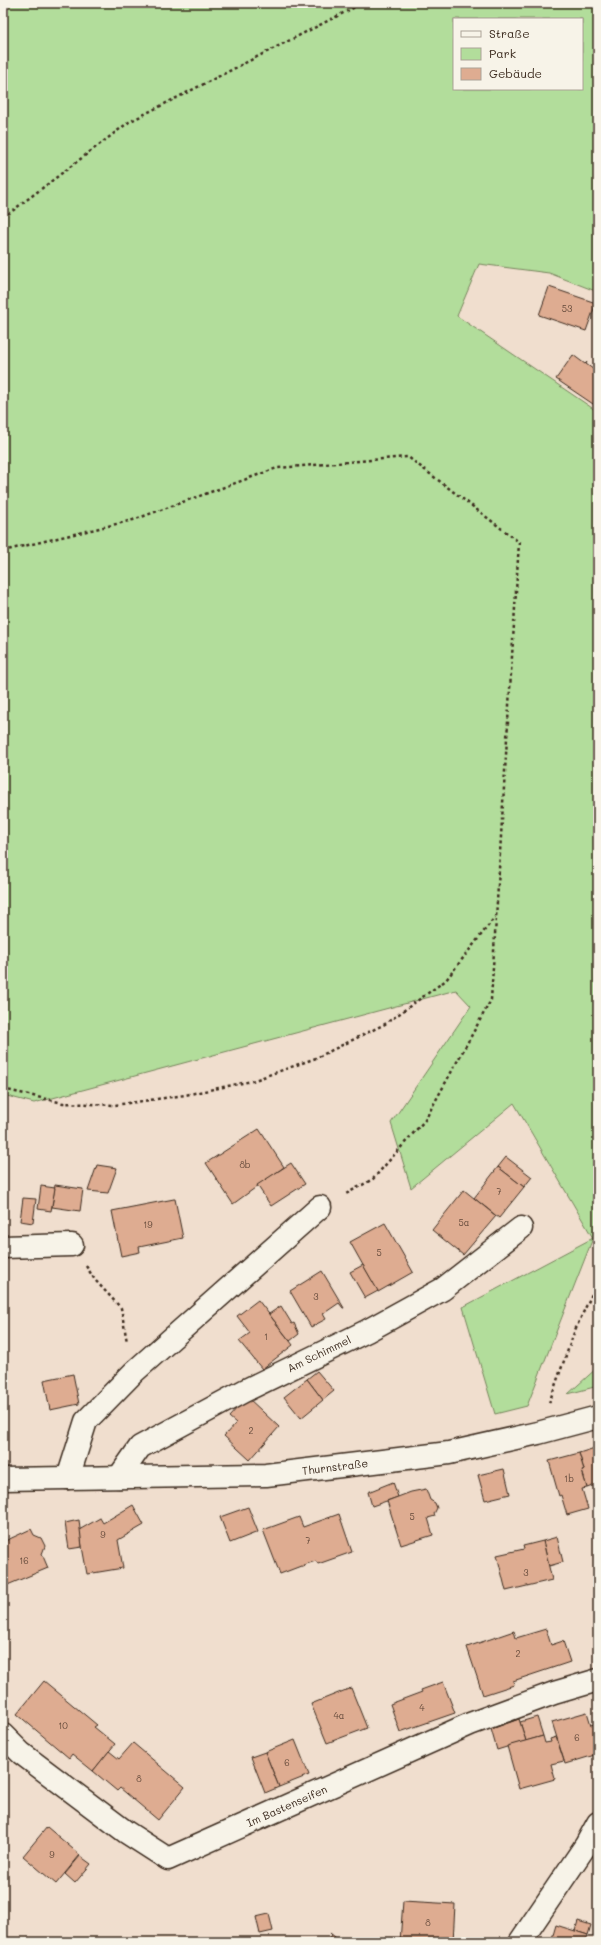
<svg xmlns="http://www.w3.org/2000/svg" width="601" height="1945" font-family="Mali,sans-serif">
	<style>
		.green { fill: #b2dd9b; stroke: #76845c; fill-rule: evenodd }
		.building { fill: #deac91; stroke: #3b2a1e }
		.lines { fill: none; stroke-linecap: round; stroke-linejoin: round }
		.minor-casing { stroke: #3b2a1e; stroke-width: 25 }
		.path { stroke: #3b2a1e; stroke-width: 2.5; stroke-dasharray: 3 3; stroke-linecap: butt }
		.minor { stroke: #f7f3e8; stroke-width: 22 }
		.labels { text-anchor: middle; stroke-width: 3.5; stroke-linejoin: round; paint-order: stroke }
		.number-label { font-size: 9px; fill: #644a3b }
		.street-label { font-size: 11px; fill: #3b2a1e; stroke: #f7f3e8 }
	</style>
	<rect width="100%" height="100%" fill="#f0dece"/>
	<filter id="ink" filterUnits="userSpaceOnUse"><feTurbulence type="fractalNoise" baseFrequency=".025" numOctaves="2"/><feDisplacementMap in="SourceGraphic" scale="8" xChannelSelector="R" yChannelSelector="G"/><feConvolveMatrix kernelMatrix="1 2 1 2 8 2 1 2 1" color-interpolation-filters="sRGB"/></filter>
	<g filter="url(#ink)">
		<!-- green -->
		<g class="green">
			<path d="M3,3H598V292L549,273L479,264L457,316L598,412V1224L593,1238L527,1406L495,1414L463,1307L593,1238L514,1103L411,1188L391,1123L471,1006L456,990L34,1103L3,1095ZM454,19H582V89H454Z"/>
			<polygon points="598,1367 598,1386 568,1394"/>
		</g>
		<!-- building -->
		<g class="building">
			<polygon points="549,287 596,303 586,331 539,315"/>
			<polygon points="573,355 585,364 587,362 586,364 597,372 598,370 598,403 596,406 556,379"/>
			<polygon points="259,1129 284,1167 233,1204 206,1163"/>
			<polygon points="506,1157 532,1177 524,1187 498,1167"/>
			<polygon points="291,1163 305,1184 271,1206 257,1185"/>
			<polygon points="97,1165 117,1168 108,1193 88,1191"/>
			<polygon points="498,1167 524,1187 499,1218 474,1198"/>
			<polygon points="55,1185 83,1189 80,1211 52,1207"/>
			<polygon points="41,1186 55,1188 51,1211 38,1209"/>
			<polygon points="464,1190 496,1216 463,1255 432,1230"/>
			<polygon points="23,1198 36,1199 33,1223 20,1221"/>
			<polygon points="174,1199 175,1199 183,1238 139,1247 140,1252 121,1256 112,1211"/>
			<polygon points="385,1223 413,1272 378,1292 350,1242"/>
			<polygon points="363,1265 378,1291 365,1298 350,1272"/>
			<polygon points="322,1271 344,1308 343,1308 339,1303 323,1314 326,1319 311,1327 290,1291"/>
			<polygon points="258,1300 293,1345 262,1369 239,1341 250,1333 237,1316"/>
			<polygon points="281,1306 292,1324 294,1323 299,1334 290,1341 269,1314"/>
			<polygon points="317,1371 334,1391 323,1400 307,1379"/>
			<polygon points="73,1374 79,1404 50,1410 44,1380"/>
			<polygon points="307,1379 323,1400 301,1418 284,1397"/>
			<polygon points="247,1397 279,1427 250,1460 224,1436 236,1423 229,1417"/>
			<polygon points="598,1447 598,1484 587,1488 582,1471 584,1470 579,1453"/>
			<polygon points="579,1453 584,1470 582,1471 587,1488 582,1489 588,1509 567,1515 561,1495 559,1496 549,1461"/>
			<polygon points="504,1469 510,1494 485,1500 478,1475"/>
			<polygon points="393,1482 398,1497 372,1506 368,1492"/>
			<polygon points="426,1489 430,1500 435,1503 437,1508 434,1514 435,1516 428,1518 433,1535 401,1545 387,1501 411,1492"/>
			<polygon points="133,1505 144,1525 118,1540 123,1568 87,1574 79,1530 100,1518 103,1523"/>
			<polygon points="248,1507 258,1532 230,1543 220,1517"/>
			<polygon points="339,1514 352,1552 318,1564 316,1561 303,1565 304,1567 301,1566 280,1574 263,1530 299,1517 303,1527"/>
			<polygon points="79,1520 82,1547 69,1549 65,1523"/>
			<polygon points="31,1529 34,1535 41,1538 45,1546 42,1554 48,1568 5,1586 3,1583 3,1542"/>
			<polygon points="557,1537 563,1562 549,1566 543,1541"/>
			<polygon points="543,1541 552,1580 506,1591 497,1555 524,1549 523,1546"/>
			<polygon points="546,1629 551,1645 563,1641 570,1662 513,1681 514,1685 483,1695 467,1647 514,1631 516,1638"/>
			<polygon points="44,1681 97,1725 94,1727 115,1744 93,1771 72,1754 69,1758 17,1714"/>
			<polygon points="443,1682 455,1713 400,1732 390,1704 422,1692 421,1690"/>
			<polygon points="351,1688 367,1728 327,1743 311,1704"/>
			<polygon points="587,1712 591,1725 598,1723 598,1740 596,1740 598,1754 565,1764 552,1722"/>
			<polygon points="537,1717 543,1736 526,1741 520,1722"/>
			<polygon points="519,1719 526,1741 497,1750 491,1729"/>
			<polygon points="543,1736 545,1743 551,1742 550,1739 556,1737 564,1761 551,1764 555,1779 519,1789 507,1746"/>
			<polygon points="295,1740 309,1775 279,1787 265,1752"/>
			<polygon points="133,1743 185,1787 158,1820 120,1788 117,1791 93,1771 109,1751 119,1759"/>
			<polygon points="265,1752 279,1787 265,1793 251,1757"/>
			<polygon points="47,1827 80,1855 56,1884 23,1856"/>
			<polygon points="80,1856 91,1864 75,1883 65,1874"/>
			<polygon points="403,1901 455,1904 453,1942 400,1942"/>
			<polygon points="269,1914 273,1931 260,1934 256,1917"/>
			<polygon points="578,1921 591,1925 588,1935 575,1931"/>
			<polygon points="556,1925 588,1935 586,1942 551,1942"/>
			<polygon points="330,1933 341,1942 326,1942 332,1935"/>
		</g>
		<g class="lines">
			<defs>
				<g id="minor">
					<polyline points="3,1247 72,1245"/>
					<polyline points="119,1477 140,1447 244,1391 367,1331 443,1289 521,1228"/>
					<polyline points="68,1478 86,1421 134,1372 320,1207"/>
					<polyline points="3,1479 266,1475 449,1453 538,1433 598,1417"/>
					<polyline points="3,1735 21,1753 126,1832 168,1859 470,1724 554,1693 598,1680"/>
					<polyline points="520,1942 586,1845 598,1823"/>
				</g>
			</defs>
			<!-- minor casing -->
			<use href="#minor" class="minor-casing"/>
			<!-- path -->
			<g class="path">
				<polyline points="3,218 129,122 363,3"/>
				<polyline points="3,551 133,520 277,468 408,457 519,542 491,1000 425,1120 373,1179 344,1195"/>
				<polyline points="3,1089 63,1103 115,1105 185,1095 252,1081 316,1058 385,1024 446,980 495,917"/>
				<polyline points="86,1266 95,1280 121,1308 127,1342"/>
				<polyline points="549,1403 575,1330 598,1281"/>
			</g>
			<!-- minor -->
			<use href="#minor" class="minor"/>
		</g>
	</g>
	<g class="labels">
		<!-- number labels -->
		<g class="number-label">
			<text x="567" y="312">53</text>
			<text x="245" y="1168">8b</text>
			<text x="499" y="1195">7</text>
			<text x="464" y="1226">5a</text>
			<text x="148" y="1228">19</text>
			<text x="379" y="1256">5</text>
			<text x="316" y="1300">3</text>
			<text x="266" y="1340">1</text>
			<text x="251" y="1434">2</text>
			<text x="569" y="1482">1b</text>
			<text x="412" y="1520">5</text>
			<text x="103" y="1538">9</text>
			<text x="308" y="1544">7</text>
			<text x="24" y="1564">16</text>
			<text x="526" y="1576">3</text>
			<text x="518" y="1657">2</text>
			<text x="422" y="1711">4</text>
			<text x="339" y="1719">4a</text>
			<text x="63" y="1729">10</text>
			<text x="577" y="1741">6</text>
			<text x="287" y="1766">6</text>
			<text x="139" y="1782">8</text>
			<text x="52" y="1858">9</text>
			<text x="428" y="1926">8</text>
		</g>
		<!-- street labels -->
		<g class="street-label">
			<text transform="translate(319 1354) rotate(-26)" y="4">Am Schimmel</text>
			<text transform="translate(335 1467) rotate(-7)" y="4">Thurnstraße</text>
			<text transform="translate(287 1806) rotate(-24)" y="4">Im Bastenseifen</text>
		</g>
	</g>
	<!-- margin -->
	<rect width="601" height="1945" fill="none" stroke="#f7f3e8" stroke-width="16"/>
	<rect x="8" y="8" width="585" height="1929" fill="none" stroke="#3b2a1e" stroke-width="1.5" filter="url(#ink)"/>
	<!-- legend -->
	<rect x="453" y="18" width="130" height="72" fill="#f7f3e8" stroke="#aca397"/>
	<rect x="461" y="31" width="20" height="6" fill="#f7f3e8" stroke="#aca397"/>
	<text x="489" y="38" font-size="12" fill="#3b2a1e">Straße</text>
	<rect x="461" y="48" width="20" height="12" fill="#b2dd9b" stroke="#aca397"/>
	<text x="489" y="58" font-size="12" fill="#3b2a1e">Park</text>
	<rect x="461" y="68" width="20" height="12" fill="#deac91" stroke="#aca397"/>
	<text x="489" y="78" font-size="12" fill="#3b2a1e">Gebäude</text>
</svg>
